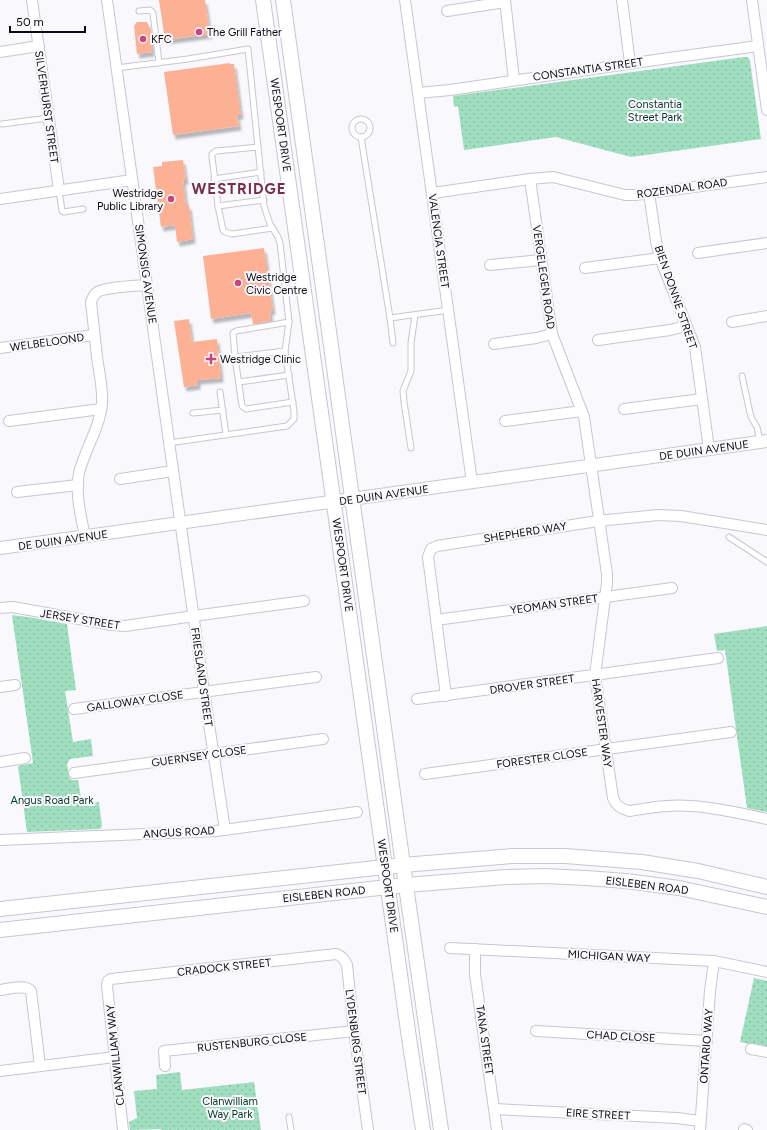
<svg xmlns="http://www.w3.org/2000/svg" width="767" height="1130" font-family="Figtree,sans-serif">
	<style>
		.green { fill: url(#green-dots) }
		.building { fill: #fcb194; filter: url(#shadow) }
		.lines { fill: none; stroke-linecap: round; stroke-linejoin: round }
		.service-casing { stroke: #c7c6d2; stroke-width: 7 }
		.minor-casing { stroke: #c7c6d2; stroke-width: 12 }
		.tertiary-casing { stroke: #c7c6d2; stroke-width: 14 }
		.secondary-casing { stroke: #c7c6d2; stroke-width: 16 }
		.service { stroke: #fff; stroke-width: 5 }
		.minor { stroke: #fff; stroke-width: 10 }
		.tertiary { stroke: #fff; stroke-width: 12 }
		.secondary { stroke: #fff; stroke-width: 14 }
		.poi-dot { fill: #cd437c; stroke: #f9f8fd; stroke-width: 1.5 }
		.labels { text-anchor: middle; stroke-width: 4; stroke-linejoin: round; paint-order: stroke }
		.poi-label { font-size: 11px; fill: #0b0b0f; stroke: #f9f8fd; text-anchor: start }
		.street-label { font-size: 11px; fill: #0b0b0f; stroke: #f9f8fd }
		.park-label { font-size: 11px; fill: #063724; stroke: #f9f8fd }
		.district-label { font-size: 15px; font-weight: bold; letter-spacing: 1px; fill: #74304a; stroke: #f9f8fd }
	</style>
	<defs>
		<pattern id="green-dots" width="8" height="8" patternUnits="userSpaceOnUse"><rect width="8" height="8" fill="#9fdfbf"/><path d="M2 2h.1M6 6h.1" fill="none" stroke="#88bea3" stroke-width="1.8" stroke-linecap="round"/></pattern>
		<filter id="shadow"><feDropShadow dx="2.5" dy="4.5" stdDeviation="1" flood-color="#0004"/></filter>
	</defs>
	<rect width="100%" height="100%" fill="#f9f8fd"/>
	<!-- green -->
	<g class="green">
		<polygon points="744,57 748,57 750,61 761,139 631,157 556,137 464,150 458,106 454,107 453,96"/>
		<polygon points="12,615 28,617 67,624 76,690 65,691 73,742 91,739 93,756 70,759 67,764 69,777 72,780 78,780 82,804 99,802 102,826 100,829 27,832 18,766 33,763"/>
		<polygon points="767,626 767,812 747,808 725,650 717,651 714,634"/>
		<polygon points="754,978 767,981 767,1048 740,1042"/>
		<polygon points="180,1072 182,1090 254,1082 261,1130 162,1130 161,1129 130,1130 129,1122 137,1118 134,1091 157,1089 156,1075"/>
	</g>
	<!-- building -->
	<g class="building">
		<polygon points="159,0 205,0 210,34 165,40"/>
		<polygon points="137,22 147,22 151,30 152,41 151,41 152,52 137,54 134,26"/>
		<polygon points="230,63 230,64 234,64 241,115 237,115 239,126 173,135 164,72"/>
		<polygon points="183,160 186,180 183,180 186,205 189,205 193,239 177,242 175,225 161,227 153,167 162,166 162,162"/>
		<polygon points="264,248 273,310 270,311 271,321 253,324 251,313 211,319 203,256"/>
		<polygon points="189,319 192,342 217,339 221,378 198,380 198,385 184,387 174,321"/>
	</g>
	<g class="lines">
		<defs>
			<g id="service">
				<polyline points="139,11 150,10 153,13 159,63"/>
				<polyline points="116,68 188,59 248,49 264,206 270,224 278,237 280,243 289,322 285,351 294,411 294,419 287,426 169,443"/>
				<circle cx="361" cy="128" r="9"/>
				<polyline points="2,124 49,118"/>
				<polyline points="361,137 390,318 449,310"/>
				<polyline points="258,147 216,151 212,154 212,157 218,206 223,230 225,232 232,234 273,228"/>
				<polyline points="214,179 261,172"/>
				<polyline points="59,190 62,211 64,212 83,209"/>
				<polyline points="218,206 264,200"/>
				<polyline points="390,318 393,343"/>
				<polyline points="289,322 236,331 233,333 235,357 242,406 246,409 293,402"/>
				<polyline points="235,357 285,351"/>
				<polyline points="742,376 750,413 752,419 757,427 760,442"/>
				<polyline points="239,382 289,375"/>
				<polyline points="220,392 226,435"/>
				<polyline points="193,413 223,410"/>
				<polyline points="411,448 404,402 403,391 411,371 411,343 415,315"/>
				<polyline points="729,537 767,562"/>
				<polyline points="289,1117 291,1130"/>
			</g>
			<g id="minor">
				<polyline points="32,0 59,190"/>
				<polyline points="107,0 204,691 225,830"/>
				<polyline points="405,0 472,482"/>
				<polyline points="505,0 514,80"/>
				<polyline points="622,0 630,63"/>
				<polyline points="752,0 767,110"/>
				<polyline points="447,11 505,2"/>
				<polyline points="0,52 39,46"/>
				<polyline points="418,93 450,90 669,58 758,46"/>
				<path d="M530,179L552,334L584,417L607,574V583L595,675L613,798C616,806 621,809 629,811C649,808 670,804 691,806C716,807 742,814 767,819"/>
				<polyline points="433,193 530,179 553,177 625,195 635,195 767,177"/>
				<polyline points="649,193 656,241 660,258 695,347 709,449"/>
				<polyline points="0,199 132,180"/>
				<polyline points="698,253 767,243"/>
				<polyline points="490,265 541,260"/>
				<polyline points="585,268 660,258"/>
				<polyline points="732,322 767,316"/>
				<polyline points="598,340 670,330 686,326"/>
				<polyline points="494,344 536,338 552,334"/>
				<polyline points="0,348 94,335"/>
				<polyline points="624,409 702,399"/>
				<polyline points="9,421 101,409"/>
				<polyline points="505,421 582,411"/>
				<polyline points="120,479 173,471"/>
				<polyline points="17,492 78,485"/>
				<path d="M85,537C81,516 75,494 79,473C85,449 100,428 102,403C103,388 99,372 97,357C95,339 93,321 91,302C92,299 93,296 96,293C103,287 136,286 147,285"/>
				<polyline points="0,608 13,607 112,625 125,626 194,616 304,601"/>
				<polyline points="436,620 672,588"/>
				<polyline points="0,687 15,685"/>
				<polyline points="446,696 428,557 431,549 437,546 598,521 658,515 681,516 767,530"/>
				<polyline points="417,699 718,658"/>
				<polyline points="74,709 316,677"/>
				<polyline points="0,762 25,758"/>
				<polyline points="74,773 323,739"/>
				<polyline points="425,774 731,732"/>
				<polyline points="0,840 216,831 357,812"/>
				<polyline points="450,948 714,961 767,972"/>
				<polyline points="475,949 475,974 497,1130"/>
				<path d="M0,990C9,989 25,984 31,991L40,1066"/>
				<polyline points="536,1031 707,1041"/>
				<polyline points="751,1049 767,1052"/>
				<polyline points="165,1066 164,1051 354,1031"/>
				<polyline points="0,1071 115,1057"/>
				<polyline points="495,1109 677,1118 700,1121"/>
				<polyline points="744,1129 747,1130"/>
				<path d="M123,1130L107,986L108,981L111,979L336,954C342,956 344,959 347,965L354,1031L368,1130"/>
				<polyline points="700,1130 710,991 714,961"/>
			</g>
			<polyline id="tertiary" points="0,548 767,441"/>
			<g id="secondary">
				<polyline points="263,0 408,1031 423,1130"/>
				<polyline points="283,0 403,865 441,1130"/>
				<polyline points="0,909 403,865 512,856 565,856 642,862 698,871 767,887"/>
				<polyline points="0,930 406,885 506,877 545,876 586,878 626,881 679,888 767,907"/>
			</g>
		</defs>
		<!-- service casing -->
		<use href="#service" class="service-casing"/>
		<!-- minor casing -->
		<use href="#minor" class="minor-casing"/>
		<!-- tertiary casing -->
		<use href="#tertiary" class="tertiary-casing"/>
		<!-- secondary casing -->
		<use href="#secondary" class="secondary-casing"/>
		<!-- service -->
		<use href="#service" class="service"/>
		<!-- minor -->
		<use href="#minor" class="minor"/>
		<!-- tertiary -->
		<use href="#tertiary" class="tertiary"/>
		<!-- secondary -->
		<use href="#secondary" class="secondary"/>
	</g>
	<!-- markers -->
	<g class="poi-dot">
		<circle cx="199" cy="32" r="4"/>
		<circle cx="143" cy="39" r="4"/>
		<circle cx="171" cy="199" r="4"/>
		<circle cx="238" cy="283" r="4"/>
		<path d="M209 353h4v4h4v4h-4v4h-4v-4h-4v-4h4z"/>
	</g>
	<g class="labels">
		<!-- poi labels -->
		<g class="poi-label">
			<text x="207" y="36">The Grill Father</text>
			<text x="151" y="43">KFC</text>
			<text x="163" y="197" text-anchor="end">Westridge<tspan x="163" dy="13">Public Library</tspan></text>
			<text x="246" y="281">Westridge<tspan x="246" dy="13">Civic Centre</tspan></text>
			<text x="220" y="363">Westridge Clinic</text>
		</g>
		<!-- street labels -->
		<g class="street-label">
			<text transform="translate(588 69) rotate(-8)" y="4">CONSTANTIA STREET</text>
			<text transform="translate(47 107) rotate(82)" y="4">SILVERHURST STREET</text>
			<text transform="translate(281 125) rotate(82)" y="4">WESPOORT DRIVE</text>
			<text transform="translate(682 188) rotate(-8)" y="4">ROZENDAL ROAD</text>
			<text transform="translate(439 241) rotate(82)" y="4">VALENCIA STREET</text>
			<text transform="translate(146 274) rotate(82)" y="4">SIMONSIG AVENUE</text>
			<text transform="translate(544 277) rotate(82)" y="4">VERGELEGEN ROAD</text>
			<text transform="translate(676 297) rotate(71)" y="4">BIEN DONNE STREET</text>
			<text transform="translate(47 342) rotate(-8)" y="4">WELBELOOND</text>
			<text transform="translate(704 450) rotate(-8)" y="4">DE DUIN AVENUE</text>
			<text transform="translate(384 495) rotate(-8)" y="4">DE DUIN AVENUE</text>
			<text transform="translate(525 532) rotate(-9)" y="4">SHEPHERD WAY</text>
			<text transform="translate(63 540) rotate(-8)" y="4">DE DUIN AVENUE</text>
			<text transform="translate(343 565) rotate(82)" y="4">WESPOORT DRIVE</text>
			<text transform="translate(554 604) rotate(-8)" y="4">YEOMAN STREET</text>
			<text transform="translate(80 619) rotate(9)" y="4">JERSEY STREET</text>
			<text transform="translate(202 677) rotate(82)" y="4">FRIESLAND STREET</text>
			<text transform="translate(532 684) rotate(-8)" y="4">DROVER STREET</text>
			<text transform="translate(135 701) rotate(-8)" y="4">GALLOWAY CLOSE</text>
			<text transform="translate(602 723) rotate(82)" y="4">HARVESTER WAY</text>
			<text transform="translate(199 756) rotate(-8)" y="4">GUERNSEY CLOSE</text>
			<text transform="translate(542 758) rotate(-8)" y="4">FORESTER CLOSE</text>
			<text transform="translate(179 832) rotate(-3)" y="4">ANGUS ROAD</text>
			<text transform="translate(647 885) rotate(7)" y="4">EISLEBEN ROAD</text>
			<text transform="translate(388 886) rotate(82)" y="4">WESPOORT DRIVE</text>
			<text transform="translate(324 894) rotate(-6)" y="4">EISLEBEN ROAD</text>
			<text transform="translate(609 956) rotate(3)" y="4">MICHIGAN WAY</text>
			<text transform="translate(224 967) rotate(-6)" y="4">CRADOCK STREET</text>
			<text transform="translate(621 1036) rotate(3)" y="4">CHAD CLOSE</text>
			<text transform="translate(485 1040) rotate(82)" y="4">TANA STREET</text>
			<text transform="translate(252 1042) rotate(-6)" y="4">RUSTENBURG CLOSE</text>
			<text transform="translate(356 1042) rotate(83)" y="4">LYDENBURG STREET</text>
			<text transform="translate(706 1046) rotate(-86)" y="4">ONTARIO WAY</text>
			<text transform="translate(115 1055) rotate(-96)" y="4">CLANWILLIAM WAY</text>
			<text transform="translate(598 1114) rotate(3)" y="4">EIRE STREET</text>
		</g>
		<!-- park labels -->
		<g class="park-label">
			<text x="655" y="108">Constantia<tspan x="655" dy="13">Street Park</tspan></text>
			<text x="52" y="804">Angus Road Park</text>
			<text x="230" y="1105">Clanwilliam<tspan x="230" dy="13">Way Park</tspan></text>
		</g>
		<!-- district labels -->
		<g class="district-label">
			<text x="239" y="194">WESTRIDGE</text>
		</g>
	</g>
	<!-- scale -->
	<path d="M10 26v6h75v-6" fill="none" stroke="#0b0b0f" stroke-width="2"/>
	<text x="16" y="26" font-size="12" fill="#0b0b0f" stroke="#f9f8fd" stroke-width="3" paint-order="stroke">50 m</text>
</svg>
